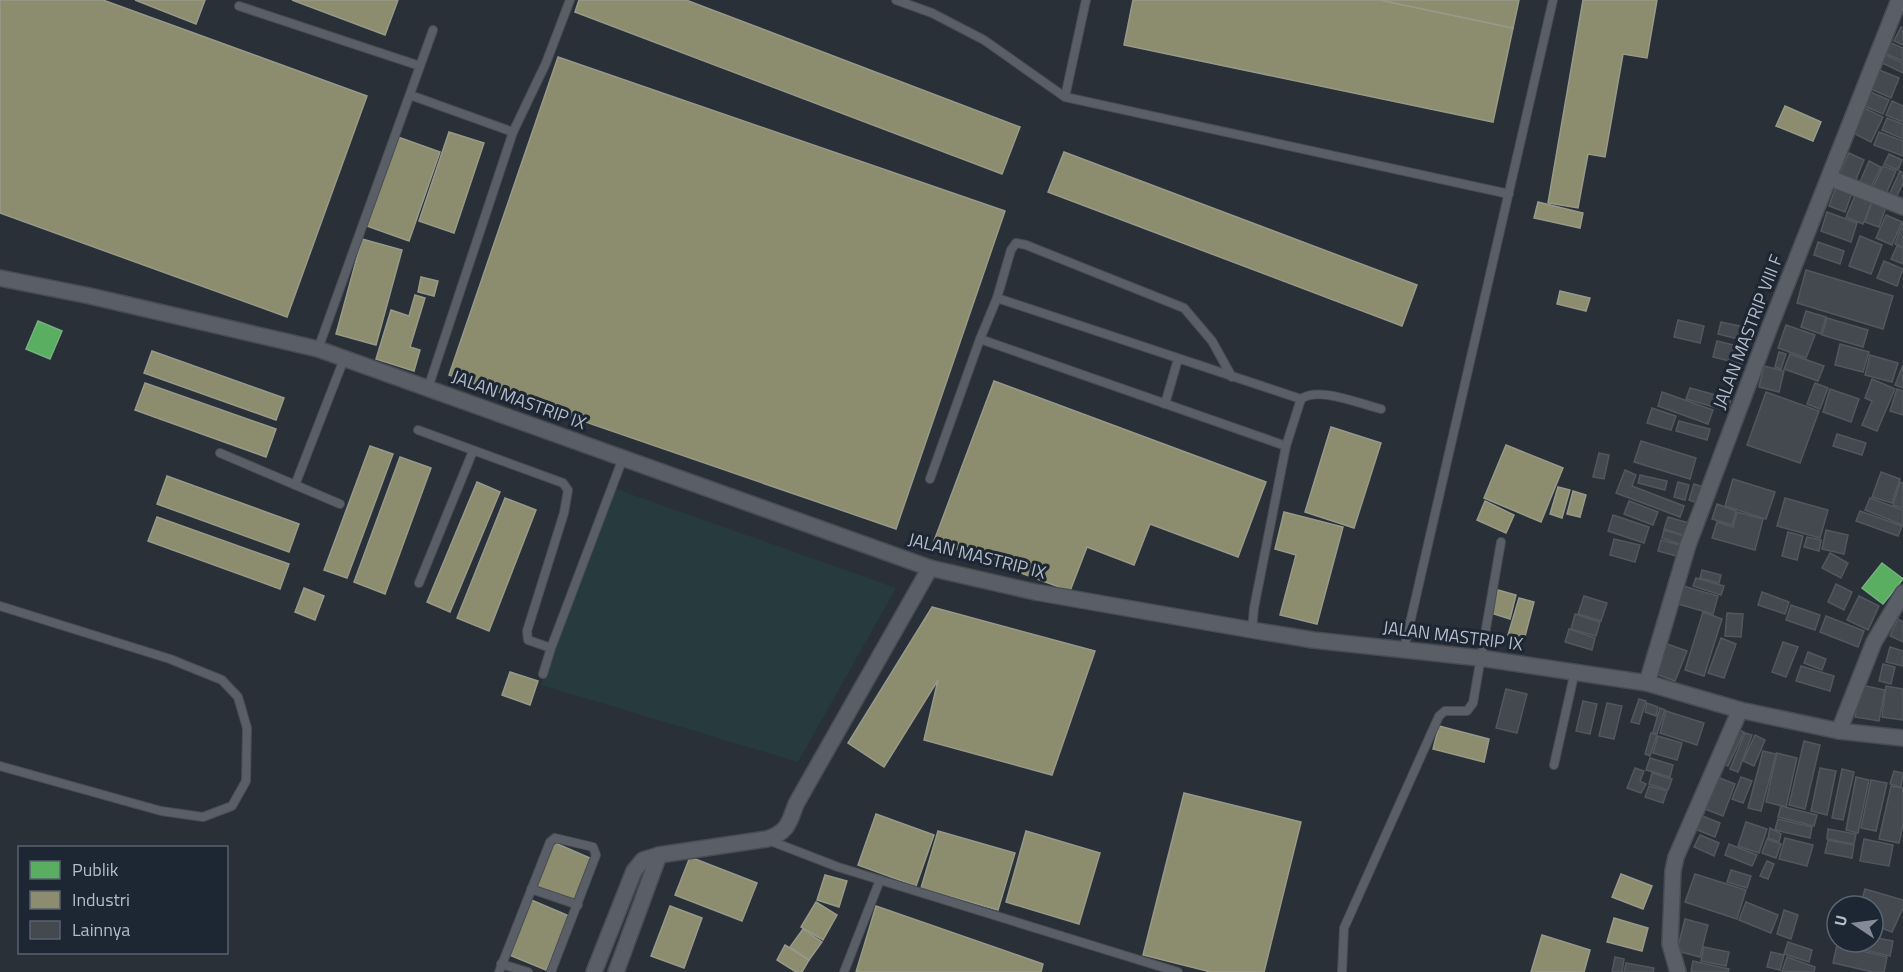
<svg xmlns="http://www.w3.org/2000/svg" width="1903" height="972" font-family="'Titillium Web',sans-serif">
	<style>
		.green { fill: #273a3e }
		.public { fill: #5aae61; stroke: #75b280; stroke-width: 1.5 }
		.industry { fill: #8c8c6e; stroke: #989a89; stroke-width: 1.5 }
		.building { fill: #444950; stroke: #52575f; stroke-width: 1.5 }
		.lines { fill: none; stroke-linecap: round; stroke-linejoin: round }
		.lane-casing { stroke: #484c53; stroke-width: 10 }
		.street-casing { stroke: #484c53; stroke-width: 18 }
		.lane { stroke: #5a5e66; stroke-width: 8 }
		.street { stroke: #5a5e66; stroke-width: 15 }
		.labels { text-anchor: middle; stroke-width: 6; stroke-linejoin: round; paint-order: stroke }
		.street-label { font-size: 18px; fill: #b4bcc9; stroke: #1d2633 }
	</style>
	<rect width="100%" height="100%" fill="#2a3038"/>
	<!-- green -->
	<polygon class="green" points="616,489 896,588 798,762 541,685"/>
	<!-- public -->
	<g class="public">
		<polygon points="38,321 62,331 50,359 26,349"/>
		<polygon points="1882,563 1903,579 1883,604 1862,588"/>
	</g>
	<!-- industry -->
	<g class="industry">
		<polygon points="0,0 103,0 367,96 287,317 0,213"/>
		<polygon points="135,0 205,0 196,24"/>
		<polygon points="292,0 398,0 385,35"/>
		<polygon points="579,0 686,0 1020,127 1002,174 575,12"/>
		<polygon points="1133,0 1380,0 1513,28 1493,122 1124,45"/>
		<polygon points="1380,0 1519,0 1513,28"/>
		<polygon points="1583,0 1657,0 1647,58 1623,54 1605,157 1588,154 1578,208 1548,203"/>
		<polygon points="558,57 1005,211 896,529 449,375"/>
		<polygon points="1785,106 1821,122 1813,141 1776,126"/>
		<polygon points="449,132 484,143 454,233 419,221"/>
		<polygon points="398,137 440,152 409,241 367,226"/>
		<polygon points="1064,152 1417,285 1402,326 1048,192"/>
		<polygon points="1538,202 1583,213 1580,228 1534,218"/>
		<polygon points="362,239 402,250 376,345 336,334"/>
		<polygon points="421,277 438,281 434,296 418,292"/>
		<polygon points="1560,291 1590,298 1586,311 1557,304"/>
		<polygon points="415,295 425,298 410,347 420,350 414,371 376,359 391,310 409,316"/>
		<polygon points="152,351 284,398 276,420 144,373"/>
		<polygon points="994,381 1266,482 1238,557 1150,524 1134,565 1087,547 1070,591 934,541"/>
		<polygon points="145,383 276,429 266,457 135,410"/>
		<polygon points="1331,427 1381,443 1354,528 1305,512"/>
		<polygon points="1506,445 1563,468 1541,522 1484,498"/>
		<polygon points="370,446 393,454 347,578 324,570"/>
		<polygon points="400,457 431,468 385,594 354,582"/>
		<polygon points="167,476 299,524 289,552 157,504"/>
		<polygon points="477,482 500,492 450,612 427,602"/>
		<polygon points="1558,487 1570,490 1562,518 1550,514"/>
		<polygon points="1573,491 1586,495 1580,517 1567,514"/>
		<polygon points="505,498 536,510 489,631 457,618"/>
		<polygon points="1485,501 1514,515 1506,533 1477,520"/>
		<polygon points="1284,512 1343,527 1317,624 1280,615 1296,555 1275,549"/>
		<polygon points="157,517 289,564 280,589 148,541"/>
		<polygon points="304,588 324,596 315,620 295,612"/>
		<polygon points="1498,590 1516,595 1510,619 1491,613"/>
		<polygon points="1519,598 1534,602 1524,640 1508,635"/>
		<polygon points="932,607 1095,651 1052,775 924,740 938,680 884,767 848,743"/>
		<polygon points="510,672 538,681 530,705 502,695"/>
		<polygon points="1439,726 1489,739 1484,762 1433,749"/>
		<polygon points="1184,793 1301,822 1264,972 1211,972 1143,955"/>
		<polygon points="876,814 934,835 916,886 858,865"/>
		<polygon points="938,831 1015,853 998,910 921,888"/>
		<polygon points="1026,831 1100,853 1079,924 1006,902"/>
		<polygon points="553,842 592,859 573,904 534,887"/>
		<polygon points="690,857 757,883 742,921 675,895"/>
		<polygon points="1621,874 1652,886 1643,909 1612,897"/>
		<polygon points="825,875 847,881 839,907 817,900"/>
		<polygon points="529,899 569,916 546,970 507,954"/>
		<polygon points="816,902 837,915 823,940 801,927"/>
		<polygon points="670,906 702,918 684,968 651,956"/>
		<polygon points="876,906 1043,964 1041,972 856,972"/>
		<polygon points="1614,918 1648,928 1642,951 1607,942"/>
		<polygon points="803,929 822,942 809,960 790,947"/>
		<polygon points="1542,935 1590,950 1584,972 1531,972"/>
		<polygon points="785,945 809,960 802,972 796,972 777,960"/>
	</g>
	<!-- building -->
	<g class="building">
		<polygon points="1901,27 1903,28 1903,45 1894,41"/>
		<polygon points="1889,42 1903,48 1903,61 1885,53"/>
		<polygon points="1884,54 1903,63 1903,73 1880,62"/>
		<polygon points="1879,70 1899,78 1891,98 1871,89"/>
		<polygon points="1868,91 1889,100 1883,114 1862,105"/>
		<polygon points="1892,101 1903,106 1903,122 1886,115"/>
		<polygon points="1862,107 1883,117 1871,142 1851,132"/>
		<polygon points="1887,118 1903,124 1903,139 1882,130"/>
		<polygon points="1879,132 1903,141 1903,156 1874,145"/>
		<polygon points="1849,153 1864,160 1854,184 1838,177"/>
		<polygon points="1889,154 1902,160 1898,170 1884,164"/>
		<polygon points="1869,161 1881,167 1870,189 1859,184"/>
		<polygon points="1883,166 1896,171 1885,196 1872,190"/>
		<polygon points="1900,171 1903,173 1903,183 1896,198 1889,195"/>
		<polygon points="1837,184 1853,190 1845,212 1829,206"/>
		<polygon points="1856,193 1873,199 1863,224 1846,217"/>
		<polygon points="1873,199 1887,204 1879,227 1865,222"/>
		<polygon points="1827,212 1857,223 1851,242 1821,231"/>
		<polygon points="1886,215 1902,222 1892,245 1876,238"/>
		<polygon points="1903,223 1903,247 1895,244"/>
		<polygon points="1860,236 1882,245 1871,274 1849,266"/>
		<polygon points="1818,242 1844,251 1840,264 1814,255"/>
		<polygon points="1897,246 1903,248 1903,264 1891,259"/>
		<polygon points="1884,261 1903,269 1897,286 1877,278"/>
		<polygon points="1806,270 1893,296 1883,329 1797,303"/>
		<polygon points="1806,311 1826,317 1821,334 1801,327"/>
		<polygon points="1827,318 1868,330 1863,347 1822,335"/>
		<polygon points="1678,320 1704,326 1700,343 1674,337"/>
		<polygon points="1721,322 1749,328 1746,341 1718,334"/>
		<polygon points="1786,325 1815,335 1806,358 1778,348"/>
		<polygon points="1717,341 1746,348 1742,364 1713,357"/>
		<polygon points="1840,344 1869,352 1863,372 1835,365"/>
		<polygon points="1779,352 1786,354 1781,369 1775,367"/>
		<polygon points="1790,354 1824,366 1818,381 1784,369"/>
		<polygon points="1870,355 1898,363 1892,382 1865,375"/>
		<polygon points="1903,365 1903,388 1895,385"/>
		<polygon points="1764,366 1784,371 1779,392 1759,387"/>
		<polygon points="1872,379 1895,389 1877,431 1862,425 1872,401 1865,398"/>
		<polygon points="1815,383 1828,388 1820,409 1807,404"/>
		<polygon points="1690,388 1731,399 1728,411 1686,399"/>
		<polygon points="1830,389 1859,399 1851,422 1823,412"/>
		<polygon points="1897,389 1903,391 1903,415 1890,411"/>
		<polygon points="1662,392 1713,410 1708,424 1658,406"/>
		<polygon points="1766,392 1819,411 1800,463 1747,445"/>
		<polygon points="1652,408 1676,416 1671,430 1647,423"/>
		<polygon points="1679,421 1710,429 1707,440 1676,431"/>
		<polygon points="1837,434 1866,443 1862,455 1833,446"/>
		<polygon points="1641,441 1696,458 1690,479 1634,462"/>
		<polygon points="1599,453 1609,455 1604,479 1593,477"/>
		<polygon points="1625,470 1636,475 1632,486 1684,506 1680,517 1616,493"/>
		<polygon points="1881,472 1900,479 1892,503 1872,497"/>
		<polygon points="1640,475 1667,481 1665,490 1638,483"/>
		<polygon points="1733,479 1775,492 1766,519 1725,506"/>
		<polygon points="1678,482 1689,485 1685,500 1674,497"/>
		<polygon points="1900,482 1903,483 1903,508 1893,505"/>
		<polygon points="1694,484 1706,488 1700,504 1689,500"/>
		<polygon points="1785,498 1828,510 1820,538 1777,526"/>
		<polygon points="1870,498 1903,510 1903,525 1865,510"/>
		<polygon points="1629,501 1658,512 1653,525 1624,514"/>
		<polygon points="1717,504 1736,511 1732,525 1712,519"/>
		<polygon points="1860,511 1902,526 1898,536 1856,521"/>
		<polygon points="1737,512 1763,519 1755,550 1712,538 1717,522 1733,527"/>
		<polygon points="1613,515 1649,527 1644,543 1608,531"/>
		<polygon points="1668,517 1689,523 1686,536 1664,529"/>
		<polygon points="1664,530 1685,536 1682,545 1662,538"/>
		<polygon points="1826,530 1848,535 1844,554 1822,549"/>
		<polygon points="1788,532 1803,536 1797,560 1782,556"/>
		<polygon points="1807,537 1821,540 1819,551 1804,547"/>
		<polygon points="1614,539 1640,545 1635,562 1610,555"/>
		<polygon points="1661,540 1683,546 1680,557 1658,551"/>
		<polygon points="1830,553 1848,563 1841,578 1822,568"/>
		<polygon points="1702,570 1721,575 1719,583 1700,578"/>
		<polygon points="1696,578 1724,586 1721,595 1693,586"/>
		<polygon points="1836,584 1852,592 1844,610 1828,602"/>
		<polygon points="1683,586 1718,596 1713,614 1678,604"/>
		<polygon points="1762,592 1789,602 1785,614 1758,605"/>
		<polygon points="1584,596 1607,603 1601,621 1578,614"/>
		<polygon points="1859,596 1879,606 1868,630 1847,620"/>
		<polygon points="1791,605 1820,615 1815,630 1786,620"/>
		<polygon points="1703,612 1722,619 1704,676 1685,670"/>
		<polygon points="1727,613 1743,614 1741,637 1725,636"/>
		<polygon points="1575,614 1600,622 1596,636 1571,629"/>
		<polygon points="1826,616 1864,631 1858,647 1820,632"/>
		<polygon points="1898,619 1903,622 1903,642 1890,636"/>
		<polygon points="1569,629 1595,638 1592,650 1565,642"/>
		<polygon points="1721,638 1736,644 1724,678 1708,673"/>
		<polygon points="1783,642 1798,647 1786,677 1772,672"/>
		<polygon points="1667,644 1687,651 1675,681 1656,674"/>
		<polygon points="1890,647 1903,651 1903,666 1886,662"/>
		<polygon points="1808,652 1826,659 1822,670 1804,663"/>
		<polygon points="1883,664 1895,667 1891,684 1879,681"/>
		<polygon points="1801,666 1834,676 1830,691 1796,681"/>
		<polygon points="1861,685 1885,690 1879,721 1855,717"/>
		<polygon points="1886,686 1903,689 1903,720 1882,717"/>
		<polygon points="1506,689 1527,694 1517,733 1496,728"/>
		<polygon points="1639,699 1646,701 1639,724 1631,722"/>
		<polygon points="1583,701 1597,704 1590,734 1576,731"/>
		<polygon points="1607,703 1622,706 1614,739 1599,736"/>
		<polygon points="1647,703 1658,707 1656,716 1645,712"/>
		<polygon points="1660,708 1665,710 1657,734 1653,732"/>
		<polygon points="1666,711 1704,723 1697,745 1660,733"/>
		<polygon points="1735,728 1744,732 1728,766 1719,762"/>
		<polygon points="1651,733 1657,735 1650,756 1645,754"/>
		<polygon points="1745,733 1752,735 1738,772 1730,769"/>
		<polygon points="1755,735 1765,740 1754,766 1743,761"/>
		<polygon points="1658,736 1682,743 1677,760 1653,753"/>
		<polygon points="1804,741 1820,745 1805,809 1789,805"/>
		<polygon points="1763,751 1776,754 1761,811 1748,808"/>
		<polygon points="1777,753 1797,758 1786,807 1766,802"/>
		<polygon points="1650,758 1673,765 1670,777 1646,770"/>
		<polygon points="1635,768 1644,771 1640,781 1646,784 1641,793 1627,788"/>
		<polygon points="1820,768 1836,771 1827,815 1811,811"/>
		<polygon points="1842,769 1854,772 1843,820 1832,818"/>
		<polygon points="1894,771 1903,773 1901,787 1890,784"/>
		<polygon points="1652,773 1672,779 1668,790 1649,784"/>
		<polygon points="1717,777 1735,784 1723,816 1705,809"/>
		<polygon points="1741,777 1752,781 1743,803 1732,799"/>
		<polygon points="1856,777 1869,780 1858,833 1846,830"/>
		<polygon points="1871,780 1887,783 1876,831 1861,828"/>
		<polygon points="1649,786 1667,791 1663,803 1645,797"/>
		<polygon points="1891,786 1903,788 1903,824 1899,843 1879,839"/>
		<polygon points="1781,806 1817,815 1814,826 1778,817"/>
		<polygon points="1700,815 1720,823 1715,837 1695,829"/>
		<polygon points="1778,819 1812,827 1810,838 1775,830"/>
		<polygon points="1746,822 1767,829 1759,853 1738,846"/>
		<polygon points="1770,828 1781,834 1779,842 1768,838"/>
		<polygon points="1828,829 1856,834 1854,844 1827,839"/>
		<polygon points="1700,835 1719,843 1714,856 1694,847"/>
		<polygon points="1785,838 1813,845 1807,866 1779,859"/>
		<polygon points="1767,839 1781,844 1776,858 1762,853"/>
		<polygon points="1864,839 1893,845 1889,866 1860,861"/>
		<polygon points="1828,840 1854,845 1852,858 1825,853"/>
		<polygon points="1729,844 1757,855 1752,866 1725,855"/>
		<polygon points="1767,861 1774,864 1768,879 1760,876"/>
		<polygon points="1731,870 1751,876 1747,888 1727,882"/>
		<polygon points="1695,874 1746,890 1737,919 1685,902"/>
		<polygon points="1865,889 1903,900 1903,908 1892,932 1873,925 1873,906 1860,906"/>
		<polygon points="1746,902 1778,915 1771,933 1739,920"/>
		<polygon points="1784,910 1798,915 1791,939 1777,934"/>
		<polygon points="1685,919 1708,925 1700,957 1677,951"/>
		<polygon points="1873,937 1893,941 1890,956 1864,950 1865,942 1873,942"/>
		<polygon points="1788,942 1812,950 1809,962 1784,954"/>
		<polygon points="1837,942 1862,942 1861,949 1837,944"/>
		<polygon points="1837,945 1887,957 1884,972 1873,972 1833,963"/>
		<polygon points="1704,947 1729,952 1726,966 1701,961"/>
		<polygon points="1771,952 1784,955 1780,970 1767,967"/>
		<polygon points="1615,957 1624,959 1622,972 1612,972"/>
		<polygon points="1787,957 1815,967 1814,972 1782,971"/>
		<polygon points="1693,961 1729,969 1728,972 1691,972"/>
		<polygon points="1626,963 1654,968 1653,972 1624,972"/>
	</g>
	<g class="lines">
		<defs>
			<g id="lane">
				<polyline points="896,0 932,13 984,40 1065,97"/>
				<polyline points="1086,0 1065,97 1509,194"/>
				<polyline points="239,6 420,66"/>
				<polyline points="410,95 513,132"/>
				<polyline points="997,298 1301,399"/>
				<polyline points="980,339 1286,446"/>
				<polyline points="318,349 433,30"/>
				<polyline points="428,388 513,132 546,63 570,0"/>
				<polyline points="1165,404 1178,359"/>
				<polyline points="418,430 563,483 568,490 564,513 527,631 528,640 551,648"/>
				<polyline points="220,453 340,504"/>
				<polyline points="930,479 980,339 997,298 1011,250 1016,243 1026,245 1184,308 1212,341 1232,377"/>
				<polyline points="295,485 344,359"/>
				<polyline points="419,583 473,451"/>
				<polyline points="0,606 170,659 222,680 238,697 247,728 246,781 232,806 203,817 161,811 0,766"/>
				<path d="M1252,630L1254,608L1286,446L1301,399C1318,386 1360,404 1381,409"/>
				<polyline points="1404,649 1553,0"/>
				<polyline points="543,674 551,648 623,458"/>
				<polyline points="1554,765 1575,671"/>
				<polyline points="768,840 838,867 1178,972"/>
				<polyline points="531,889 578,905"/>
				<polyline points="501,964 528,972"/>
				<polyline points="499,972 550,842 555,838 593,847 596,855 551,972"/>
				<polyline points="844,972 880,880"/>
				<polyline points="1342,972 1344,928 1439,716 1445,711 1467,711 1473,703 1501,542"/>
			</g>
			<g id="street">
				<polyline points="1830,178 1903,207"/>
				<polyline points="0,278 90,296 318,349 930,568 1035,592 1252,630 1313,640 1480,658 1647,683 1740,710 1839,731 1903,738"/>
				<polyline points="1647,683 1688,545 1769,329 1899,0"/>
				<polyline points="1839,731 1874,642 1903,593"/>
				<path d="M594,972L634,871L643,860L659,855L767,839C788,832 789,823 796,804L930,568"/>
				<polyline points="616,972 659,855"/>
				<polyline points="1678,972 1670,944 1673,871 1676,857 1740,710"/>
			</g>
		</defs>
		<!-- lane casing -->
		<use href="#lane" class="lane-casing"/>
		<!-- street casing -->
		<use href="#street" class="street-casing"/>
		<!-- lane -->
		<use href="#lane" class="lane"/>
		<!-- street -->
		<use href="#street" class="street"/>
	</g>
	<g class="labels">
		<!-- street labels -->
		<g class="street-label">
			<text transform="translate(1748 332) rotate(-69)" y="6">JALAN MASTRIP VIII F</text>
			<text transform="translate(519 400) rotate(20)" y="6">JALAN MASTRIP IX</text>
			<text transform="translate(977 556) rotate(14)" y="6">JALAN MASTRIP IX</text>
			<text transform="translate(1453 636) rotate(7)" y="6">JALAN MASTRIP IX</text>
		</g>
	</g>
	<!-- legend -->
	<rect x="18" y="846" width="210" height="108" fill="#1d2633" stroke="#59626f" stroke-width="1.5"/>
	<rect x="30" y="861" width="30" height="18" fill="#5aae61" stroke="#59626f" stroke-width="1.5"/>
	<text x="72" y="876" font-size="18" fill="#b4bcc9">Publik</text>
	<rect x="30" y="891" width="30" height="18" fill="#8c8c6e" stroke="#59626f" stroke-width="1.5"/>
	<text x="72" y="906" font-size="18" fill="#b4bcc9">Industri</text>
	<rect x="30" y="921" width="30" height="18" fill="#444950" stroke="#59626f" stroke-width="1.5"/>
	<text x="72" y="936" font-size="18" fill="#b4bcc9">Lainnya</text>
	<!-- north arrow -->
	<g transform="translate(1855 924) rotate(283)"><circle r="28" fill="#1d2633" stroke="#59626f" stroke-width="1.5"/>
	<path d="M0-4.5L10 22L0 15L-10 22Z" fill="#848b96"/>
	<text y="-9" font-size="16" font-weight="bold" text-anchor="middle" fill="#b4bcc9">U</text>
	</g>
</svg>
